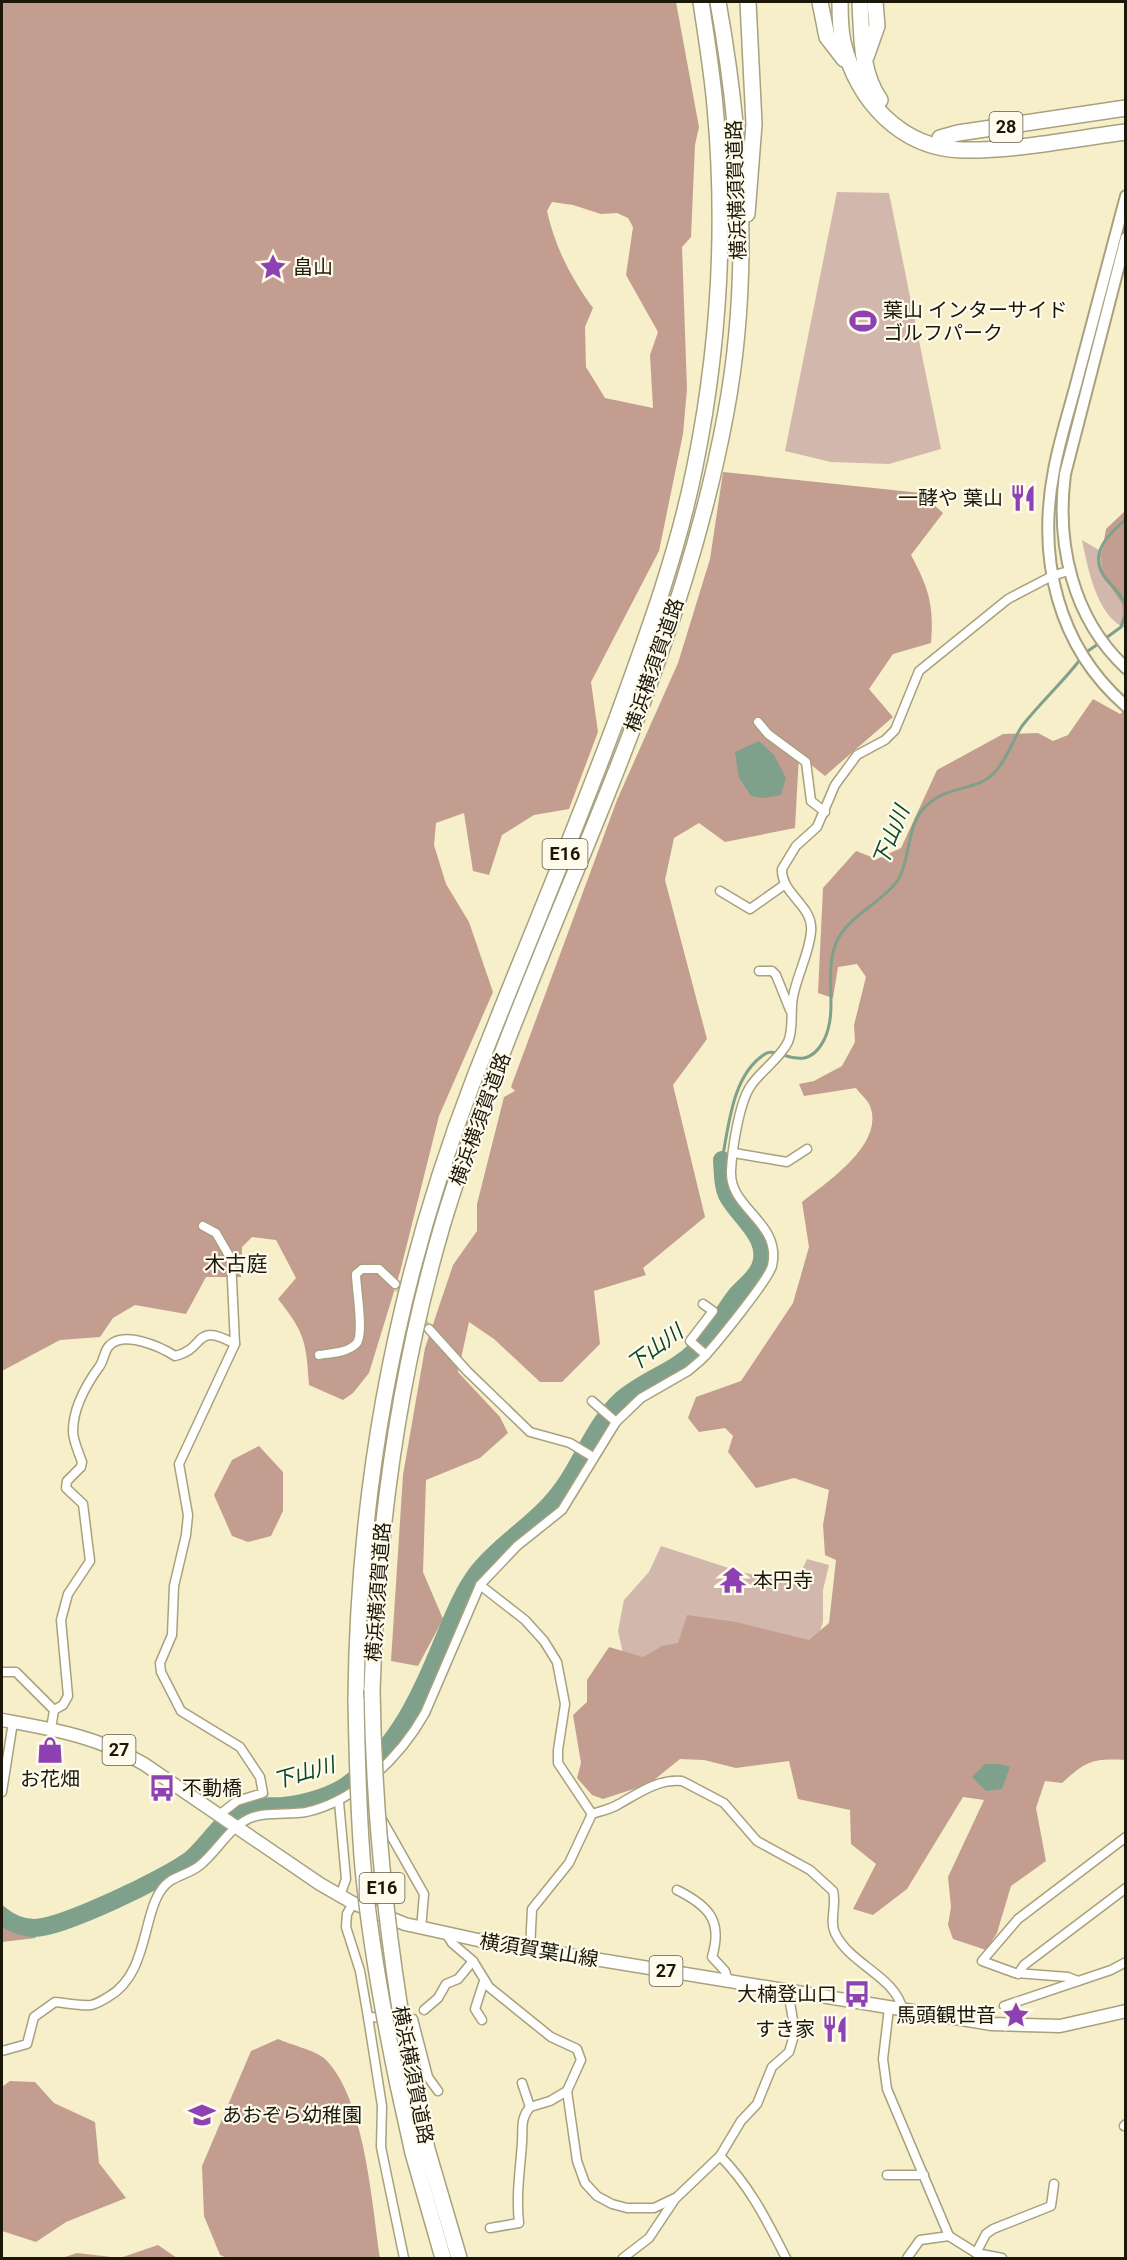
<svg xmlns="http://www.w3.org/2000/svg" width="1127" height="2260" font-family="Roboto,'Noto Sans JP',sans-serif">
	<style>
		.green { fill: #d2b7ad }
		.forest { fill: #c39e90; fill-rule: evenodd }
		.water { fill: #7fa08b }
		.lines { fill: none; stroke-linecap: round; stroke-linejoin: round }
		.stream { stroke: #7fa08b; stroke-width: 3 }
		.river { stroke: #7fa08b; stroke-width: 18 }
		.street-tunnel { stroke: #d5cfac; stroke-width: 8; stroke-dasharray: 8 4; stroke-linecap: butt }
		.street-casing { stroke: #a8a17e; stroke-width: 11 }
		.secondary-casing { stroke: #a8a17e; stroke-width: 14 }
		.primary-casing { stroke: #a8a17e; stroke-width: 15 }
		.highway-casing { stroke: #a8a17e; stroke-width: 18 }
		.street { stroke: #fff; stroke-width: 8 }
		.secondary { stroke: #fff; stroke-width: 10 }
		.primary { stroke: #fff; stroke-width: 12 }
		.highway { stroke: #fff; stroke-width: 15 }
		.highway-bridge-casing { stroke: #a8a17e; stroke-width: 18; stroke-linecap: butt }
		.highway-bridge { stroke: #fff; stroke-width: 15 }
		.labels { text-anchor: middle; stroke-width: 4.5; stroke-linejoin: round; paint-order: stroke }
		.shield { fill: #fefbec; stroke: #5f5c4e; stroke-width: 1.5 }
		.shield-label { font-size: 18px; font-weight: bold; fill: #1b180a }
		.street-label { font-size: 20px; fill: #1b180a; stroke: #fefbec }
		.poi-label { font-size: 20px; fill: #1b180a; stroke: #fefbec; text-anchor: start }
		.water-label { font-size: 21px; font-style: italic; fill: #09472a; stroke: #fefbec }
		.neighbourhood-label { font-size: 21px; fill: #1b180a; stroke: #fefbec }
	</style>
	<rect width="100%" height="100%" fill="#f6efc9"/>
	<!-- green -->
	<g class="green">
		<polygon points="837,192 889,193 941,449 889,464 831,462 785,451"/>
		<path d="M1082,540L1109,556L1125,595V628C1096,615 1088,568 1082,540Z"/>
		<polygon points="661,1546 741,1572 796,1583 807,1559 829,1565 823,1590 823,1622 812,1655 666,1674 625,1662 618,1631 624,1600 649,1572"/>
	</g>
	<!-- forest -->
	<g class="forest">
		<path d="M2,2H676L699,127L695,145L691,237L682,247L687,389L683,434L659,551L591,682L598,732L569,809L534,815L502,835L489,875L473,871L464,813L436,823L434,845L446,884L469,922L493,992L439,1116L400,1272L369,1373L353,1393L343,1400L309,1385C306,1341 305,1333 278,1299L296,1278L276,1240L252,1237L242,1247L241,1277H206L186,1314L135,1305L113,1318L100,1337L60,1340L2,1371ZM552,202L573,205L601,214L617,213L628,218L633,227L626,275L658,332L650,355L653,408L605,398L586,367L585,327L593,308C571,278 555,247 547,211Z"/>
		<path d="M723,472L921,493L943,513L911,555C929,589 934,605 931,643L893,654L869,689L893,717L825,776L799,755L795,828L725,842L699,823L674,838L665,880L707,1039L673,1085L705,1217L643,1268L646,1275L594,1291L600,1344L562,1382H540L494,1339L469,1322L458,1372L500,1417L508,1433L480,1458L426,1480L423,1572L443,1619L418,1666L391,1661L403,1475L425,1348L453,1265L477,1231V1204L504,1097L515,1091L511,1087L617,800L678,663L710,559Z"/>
		<polygon points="1125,511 1125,638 1122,604 1103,575 1101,556 1106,529"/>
		<path d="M1093,699L1120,714L1125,710V1760C1093,1758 1086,1761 1062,1783L1045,1781L1036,1808L1046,1861L1011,1886L997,1933L986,1950L953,1939L948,1925L951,1907L948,1877L984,1800L963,1797L907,1889L873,1915L853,1909L876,1864L851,1844L850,1810L798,1799L789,1761L736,1768L704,1760L680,1759L649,1784L603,1799L592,1795L577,1778L581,1763L573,1715L587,1702V1680L609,1647L643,1657L662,1646L678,1643L687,1615L736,1622L809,1640L829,1623L836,1560L825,1555L823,1525L829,1490L794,1478L756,1488L728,1452L733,1436L725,1428L699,1432L688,1418L696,1397L741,1381L793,1303L809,1247L802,1202C827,1182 885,1144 870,1106C868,1100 860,1094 856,1088L804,1096L799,1084L814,1081L842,1066L855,1042L854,1025L866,977L857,964L838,967L833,998L818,993L823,888L856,851L877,859L901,848L937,770L1003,734L1038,733L1053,741L1068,735Z"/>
		<polygon points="259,1446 283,1472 283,1511 271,1536 248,1542 232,1536 214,1495 232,1460"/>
		<polygon points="2,1904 36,1938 2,1942"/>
		<path d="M278,2039C291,2045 315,2050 325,2059C365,2098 372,2205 380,2258H227L220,2255L204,2216L202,2166L251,2051Z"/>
		<polygon points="10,2081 35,2082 54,2103 95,2122 99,2163 126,2198 66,2222 36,2242 2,2231 2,2087"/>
		<polygon points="158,2245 177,2258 62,2258 77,2253 120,2258"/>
	</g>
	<!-- water -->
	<g class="water">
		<polygon points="759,741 774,755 786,778 781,795 763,798 751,796 739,778 735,752"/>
		<polygon points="985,1764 999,1764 1010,1767 1002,1789 986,1791 972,1777"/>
	</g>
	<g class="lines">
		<!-- stream -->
		<g class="stream">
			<path d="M1126,519C1108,535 1087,554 1106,579C1113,587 1122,595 1126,606"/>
			<polyline points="1106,638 1121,627 1126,612"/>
			<polyline points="1085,653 1098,644"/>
			<path d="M722,1160C729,1125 732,1075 765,1054C778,1045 805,1077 824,1040C840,1008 821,968 839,937C851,916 879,903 895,884C910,867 906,828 923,809C947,783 975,793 994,773C1007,760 1012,741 1022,726C1040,703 1061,684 1079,661"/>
		</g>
		<!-- river -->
		<path class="river" d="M2,1916C10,1923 23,1928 34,1928C62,1928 168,1877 191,1859C207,1846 225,1816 242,1810C255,1805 270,1807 283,1806C305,1804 333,1796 350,1783C398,1746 421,1695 443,1641C453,1617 462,1593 478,1572C499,1545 529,1528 551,1503C580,1472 590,1429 621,1400C643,1380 674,1372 695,1351C710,1336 721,1316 734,1298C742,1287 754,1281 760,1267C772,1238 738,1217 727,1195C722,1184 723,1171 722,1160"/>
		<!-- street-tunnel -->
		<polyline class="street-tunnel" points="395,1284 429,1329"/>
		<defs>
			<g id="street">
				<polyline points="758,722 768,734 806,762 811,801 825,812"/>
				<polyline points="720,891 750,909 784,885"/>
				<polyline points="759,971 772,971 776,975 790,1010"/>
				<polyline points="734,1153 787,1162 807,1149"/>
				<polyline points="203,1226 216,1233 231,1259 235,1344 179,1464 188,1515 186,1535 174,1586 172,1635 160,1663 161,1672 181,1711 240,1747 260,1777 263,1793 237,1801 219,1815"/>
				<polyline points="703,1304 713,1311 690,1341 706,1355"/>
				<polyline points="429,1329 467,1371 530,1432 570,1443 593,1457"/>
				<path d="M319,1355C330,1353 347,1353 356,1344C365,1336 356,1289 356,1274L362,1269H379L395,1284"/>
				<polyline points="592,1401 616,1422"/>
				<polyline points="480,1585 525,1620 544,1641 557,1662 565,1704 558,1750 558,1763 592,1814 569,1863 532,1909 530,1949"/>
				<polyline points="2,1672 16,1672 54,1710 51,1729"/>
				<path d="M54,1710L63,1705L68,1696L61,1620L68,1594L90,1561L83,1504L66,1488L67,1481L81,1467L82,1462C79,1453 73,1441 73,1431C73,1407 86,1385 99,1367C104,1361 104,1351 109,1346C124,1330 161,1347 175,1356C207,1349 192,1321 235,1344"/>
				<polyline points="2,1792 13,1722"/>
				<polyline points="339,1802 346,1879 340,1896"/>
				<path d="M592,1814C601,1811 611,1809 619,1804C639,1793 657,1779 682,1781L724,1803L757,1841L810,1870L833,1891C837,1904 829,1921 835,1933C850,1965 896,1976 903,2011"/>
				<polyline points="381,1818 424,1894 421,1929"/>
				<path d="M677,1890C709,1906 723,1921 712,1957L725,1971L728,1981"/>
				<polyline points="353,1903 347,1914 346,1927 360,1971 368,2017 382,2106 381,2147 404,2258"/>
				<polyline points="447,1935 452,1943 473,1961 489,1987 551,2037 577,2049 581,2060 567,2091 577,2161 585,2183 597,2196 612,2204 627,2208 654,2208 677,2197 720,2156 741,2121 757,2104 772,2067 789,2052 795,2032 788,1991"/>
				<polyline points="1018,1974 1024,1965 1126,1888"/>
				<polyline points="1078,1981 1068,1977 1015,1973 982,1961 1018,1919 1126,1837"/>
				<polyline points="1004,2006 1111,1970 1126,1962"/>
				<polyline points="889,2008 883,2059 887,2089 949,2236 976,2253 1002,2258"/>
				<polyline points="424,2010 438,1998 446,1984 458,1979 473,1961"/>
				<polyline points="368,2017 413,2019 428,2077 438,2091"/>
				<polyline points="482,2020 475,2009 484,1981"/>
				<path d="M2,2051L27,2044L34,2017L55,2002C67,2003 80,2006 91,2005C97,2004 103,2000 108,1997C153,1972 140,1901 170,1881C179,1875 190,1873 199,1866C216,1853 228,1829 248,1819C263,1811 289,1815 306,1812C356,1801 401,1756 425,1713L480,1585L517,1546L562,1510L616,1422L641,1398L688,1371L701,1360C714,1347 769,1279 772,1266C782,1222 729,1209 731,1171C732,1150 739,1104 750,1087C760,1071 779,1060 788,1042C794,1028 790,1012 793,997C797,975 809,954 811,932C814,905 781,895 782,869L796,846L817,827L835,785L857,755L885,740L895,730L919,671L1008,599L1052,576L1068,571"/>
				<polyline points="530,2107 550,2101 567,2091"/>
				<polyline points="1124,2126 1126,2124"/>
				<path d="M720,2156C750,2186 767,2221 786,2258"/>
				<polyline points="887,2175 924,2175"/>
				<path d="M490,2228L519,2223C516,2195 520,2171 522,2143C523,2128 520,2119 530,2107L522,2083"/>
				<polyline points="976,2253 986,2234 993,2229 1051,2206 1054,2184"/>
				<polyline points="623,2258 649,2238 675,2199"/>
				<polyline points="907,2258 920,2240 949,2236"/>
			</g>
			<g id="secondary">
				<path d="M1126,196C1110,255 1095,314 1079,373C1071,405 1060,437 1054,470C1037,558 1057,646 1126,706"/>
				<path d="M1126,238L1065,474C1056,543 1072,618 1126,668"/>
			</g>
			<path id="primary" d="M2,1720C56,1730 96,1736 144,1764L320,1884L353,1903L405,1924L478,1940L992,2024L1060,2026L1126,2011"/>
			<g id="highway">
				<polyline points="820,2 827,37 844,59"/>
				<path d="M840,2C840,15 840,29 843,42C857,100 900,148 962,150C1016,151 1072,139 1126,132"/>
				<path d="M860,2C862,35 860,71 880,100"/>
				<polyline points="866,57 877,26 875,2"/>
				<polyline points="940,138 958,133 1126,108"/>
				<polyline points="747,214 754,124 748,2"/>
				<path d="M372,1690C377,1532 398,1376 443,1223C526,949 674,696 726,412C751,278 742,135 718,2"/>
				<path d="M356,1699C358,1486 397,1278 474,1079C521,958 572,840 617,718C647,636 678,552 695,466C719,348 726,226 715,106C712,71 706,36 701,2"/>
				<polyline points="413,2083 427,2149 459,2258"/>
				<polyline points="398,2085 413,2153 443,2258"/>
			</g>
		</defs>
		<!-- street casing -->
		<use href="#street" class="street-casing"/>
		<!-- secondary casing -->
		<use href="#secondary" class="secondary-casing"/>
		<!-- primary casing -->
		<use href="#primary" class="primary-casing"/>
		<!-- highway casing -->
		<use href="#highway" class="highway-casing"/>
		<!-- street -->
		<use href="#street" class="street"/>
		<!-- secondary -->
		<use href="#secondary" class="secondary"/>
		<!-- primary -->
		<use href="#primary" class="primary"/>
		<!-- highway -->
		<use href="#highway" class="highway"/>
		<defs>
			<g id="highway-bridge">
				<path d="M372,1690C374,1823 388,1952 413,2083"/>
				<path d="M356,1699C357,1755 358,1811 363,1868C370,1941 383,2013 398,2085"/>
			</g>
		</defs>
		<!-- highway-bridge casing -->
		<use href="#highway-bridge" class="highway-bridge-casing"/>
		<!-- highway-bridge -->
		<use href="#highway-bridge" class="highway-bridge"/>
	</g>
	<!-- icons -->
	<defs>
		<symbol id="sight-bare" viewBox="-9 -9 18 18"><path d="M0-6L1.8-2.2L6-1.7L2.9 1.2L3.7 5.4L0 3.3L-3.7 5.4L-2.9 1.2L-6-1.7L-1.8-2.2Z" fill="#8d41b2" stroke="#fefbec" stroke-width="2.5" paint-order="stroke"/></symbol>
		<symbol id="stadium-bare" viewBox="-9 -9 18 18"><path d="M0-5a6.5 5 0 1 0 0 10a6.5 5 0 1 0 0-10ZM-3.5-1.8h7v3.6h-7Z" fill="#8d41b2" stroke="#fefbec" stroke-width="2.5" paint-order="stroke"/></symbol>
		<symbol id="restaurant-bare" viewBox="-9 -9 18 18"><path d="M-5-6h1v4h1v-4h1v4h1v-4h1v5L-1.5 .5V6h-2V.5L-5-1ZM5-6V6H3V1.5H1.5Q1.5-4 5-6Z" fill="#8d41b2" stroke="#fefbec" stroke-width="2.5" paint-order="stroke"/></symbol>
		<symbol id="temple-bare" viewBox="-9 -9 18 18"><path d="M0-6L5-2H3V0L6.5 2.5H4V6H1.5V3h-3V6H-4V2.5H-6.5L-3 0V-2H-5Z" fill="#8d41b2" stroke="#fefbec" stroke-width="2.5" paint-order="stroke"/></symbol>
		<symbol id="shop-bare" viewBox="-9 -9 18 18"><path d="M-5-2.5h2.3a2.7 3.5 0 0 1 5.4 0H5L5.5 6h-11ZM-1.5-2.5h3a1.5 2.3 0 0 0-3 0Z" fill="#8d41b2" stroke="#fefbec" stroke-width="2.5" paint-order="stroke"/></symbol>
		<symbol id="bus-bare" viewBox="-9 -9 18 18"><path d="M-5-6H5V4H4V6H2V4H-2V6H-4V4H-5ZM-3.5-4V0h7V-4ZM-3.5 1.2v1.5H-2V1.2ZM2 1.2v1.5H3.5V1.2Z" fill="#8d41b2" stroke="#fefbec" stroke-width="2.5" paint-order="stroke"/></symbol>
		<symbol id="school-bare" viewBox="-9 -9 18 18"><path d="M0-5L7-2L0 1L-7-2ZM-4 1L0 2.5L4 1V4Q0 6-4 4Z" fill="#8d41b2" stroke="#fefbec" stroke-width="2.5" paint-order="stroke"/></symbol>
	</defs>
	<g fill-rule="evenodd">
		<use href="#sight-bare" x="254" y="248" width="38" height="38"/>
		<use href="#stadium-bare" x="844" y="302" width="38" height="38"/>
		<use href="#restaurant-bare" x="1004" y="479" width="38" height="38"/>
		<use href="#temple-bare" x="714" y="1561" width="38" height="38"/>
		<use href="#shop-bare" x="31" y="1731" width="38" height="38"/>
		<use href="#bus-bare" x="143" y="1769" width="38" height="38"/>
		<use href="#bus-bare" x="838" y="1975" width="38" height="38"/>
		<use href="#sight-bare" x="997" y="1996" width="38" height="38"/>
		<use href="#restaurant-bare" x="816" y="2010" width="38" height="38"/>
		<use href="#school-bare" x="183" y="2096" width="38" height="38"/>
	</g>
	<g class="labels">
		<!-- shield labels -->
		<g class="shield">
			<rect x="989.5" y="112" width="33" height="30" rx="4.5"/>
			<rect x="542.5" y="839" width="45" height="30" rx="4.5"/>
			<rect x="102.5" y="1735" width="33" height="30" rx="4.5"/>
			<rect x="359.5" y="1873" width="45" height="30" rx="4.5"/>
			<rect x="649.5" y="1956" width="33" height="30" rx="4.5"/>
		</g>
		<g class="shield-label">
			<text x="1006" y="133">28</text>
			<text x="565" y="860">E16</text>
			<text x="119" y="1756">27</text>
			<text x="382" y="1894">E16</text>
			<text x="666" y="1977">27</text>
		</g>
		<!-- street labels -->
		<g class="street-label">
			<text transform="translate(736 190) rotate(-92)" y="7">横浜横須賀道路</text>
			<text transform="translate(654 665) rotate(-71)" y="7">横浜横須賀道路</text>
			<text transform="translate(480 1119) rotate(-70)" y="7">横浜横須賀道路</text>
			<text transform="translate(378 1592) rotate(-86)" y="7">横浜横須賀道路</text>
			<text transform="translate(539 1950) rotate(9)" y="7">横須賀葉山線</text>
			<text transform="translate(413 2075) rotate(79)" y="7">横浜横須賀道路</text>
		</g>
		<!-- poi labels -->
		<g class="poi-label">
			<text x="293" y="274">畠山</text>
			<text x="883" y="317">葉山 インターサイド<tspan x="883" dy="23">ゴルフパーク</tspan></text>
			<text x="1003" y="505" text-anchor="end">一酵や 葉山</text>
			<text x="753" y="1587">本円寺</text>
			<text x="50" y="1786" text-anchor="middle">お花畑</text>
			<text x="182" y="1795">不動橋</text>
			<text x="837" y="2001" text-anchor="end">大楠登山口</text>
			<text x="996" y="2022" text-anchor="end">馬頭観世音</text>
			<text x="815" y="2036" text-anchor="end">すき家</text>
			<text x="222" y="2122">あおぞら幼稚園</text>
		</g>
		<!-- water labels -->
		<g class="water-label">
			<text transform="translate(891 836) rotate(-68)" y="7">下山川</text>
			<text transform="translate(655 1348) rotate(-36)" y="7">下山川</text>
			<text transform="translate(304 1773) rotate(-16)" y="7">下山川</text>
		</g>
		<!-- neighbourhood labels -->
		<g class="neighbourhood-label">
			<text x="236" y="1271">木古庭</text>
		</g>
	</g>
	<!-- border -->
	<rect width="1127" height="2260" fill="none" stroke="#1b180a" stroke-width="6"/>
</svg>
